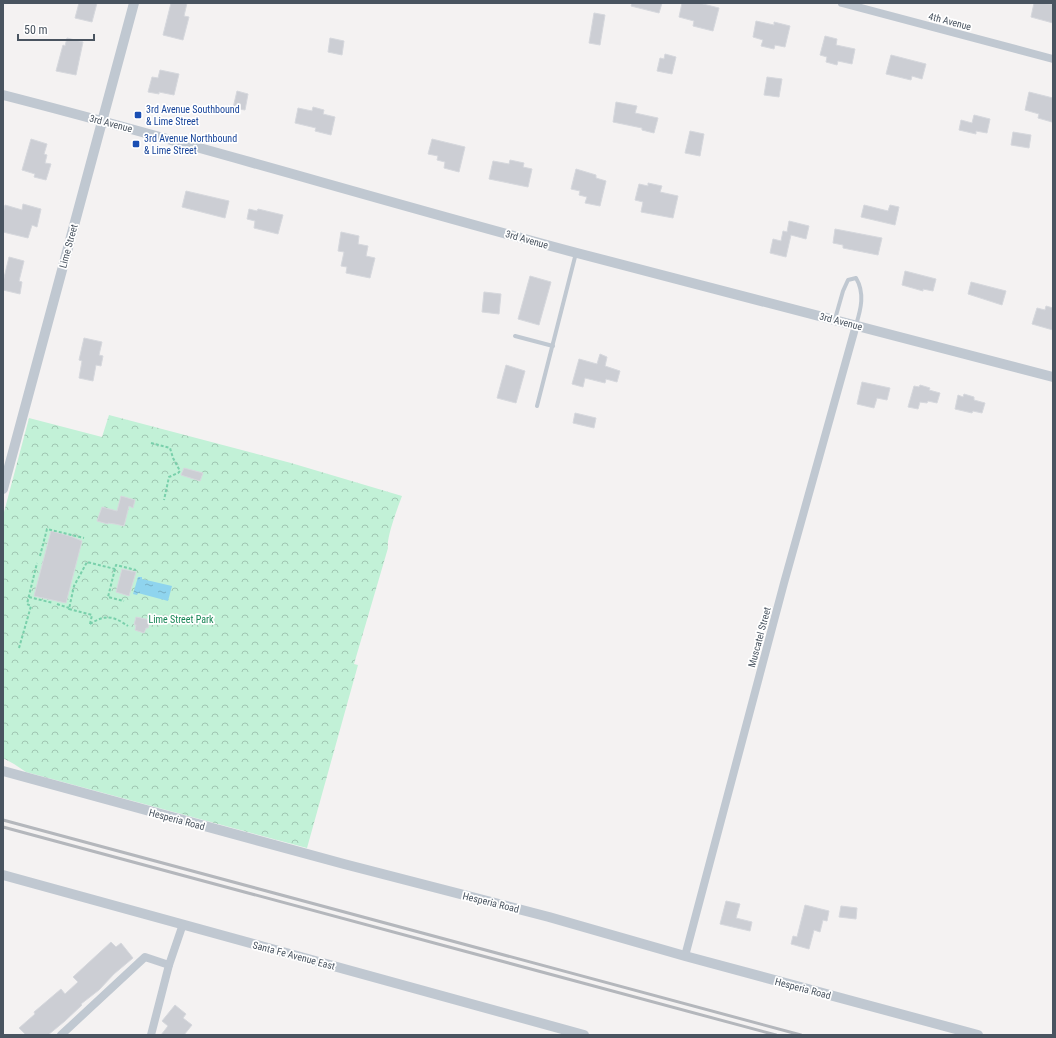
<svg xmlns="http://www.w3.org/2000/svg" width="1056" height="1038" font-family="'Roboto Condensed',sans-serif">
	<style>
		.forest { fill: url(#forest-crowns) }
		.water { fill: url(#water-ripples) }
		.building { fill: #ccced4; stroke: #d6d8dd }
		.lines { fill: none; stroke-linecap: round; stroke-linejoin: round }
		.path { stroke: #79d0ab; stroke-width: 2; stroke-dasharray: 3 2; stroke-linecap: butt }
		.service { stroke: #c0c8d1; stroke-width: 4 }
		.minor { stroke: #c0c8d1; stroke-width: 8 }
		.tertiary { stroke: #c0c8d1; stroke-width: 10 }
		.rail { stroke: #b4b7bc; stroke-width: 3 }
		.transit-dot { fill: #1a4fb4; stroke: #fff; stroke-width: 1.5 }
		.labels { text-anchor: middle; stroke-width: 3.5; stroke-linejoin: round; paint-order: stroke }
		.street-label { font-size: 10px; fill: #495460; stroke: #fff }
		.transit-label { font-size: 10px; fill: #164399; stroke: #fff; text-anchor: start }
		.park-label { font-size: 10px; fill: #178555; stroke: #fff }
	</style>
	<defs>
		<pattern id="forest-crowns" width="20" height="18" patternUnits="userSpaceOnUse"><rect width="20" height="18" fill="#c2f1d7"/><path d="M2 6a3 3 0 1 1 6 0M12 15a3 3 0 1 1 6 0" fill="none" stroke="#a0c6b2"/></pattern>
		<pattern id="water-ripples" width="26" height="14" patternUnits="userSpaceOnUse"><rect width="26" height="14" fill="#8fd4ee"/><path d="M2 4q2-2 4 0t4 0M15 11q2-2 4 0t4 0" fill="none" stroke="#77afc4"/></pattern>
	</defs>
	<rect width="100%" height="100%" fill="#f4f2f2"/>
	<!-- forest -->
	<path class="forest" d="M109,415L291,463L402,496C398,507 386,538 388,548L354,664L358,665L307,848L26,772L14,764L3,758V516L29,418L102,437Z"/>
	<!-- water -->
	<polygon class="water" points="138,577 142,577 142,579 172,586 168,601 138,593 137,595 133,594"/>
	<!-- building -->
	<g class="building">
		<polygon points="79,3 97,3 92,22 75,18"/>
		<polygon points="171,3 187,3 184,16 189,17 183,40 163,35"/>
		<polygon points="632,3 662,3 659,13 631,6"/>
		<polygon points="682,3 699,3 719,8 713,31 693,26 694,21 679,17"/>
		<polygon points="1034,3 1053,4 1053,23 1031,17"/>
		<polygon points="594,13 605,15 600,45 589,43"/>
		<polygon points="756,21 774,25 774,22 790,26 785,47 775,45 774,49 761,46 763,40 753,37"/>
		<polygon points="825,36 837,39 836,45 855,49 852,64 838,61 837,65 826,62 827,57 820,55"/>
		<polygon points="67,38 83,42 76,75 56,71 63,45 65,46"/>
		<polygon points="330,38 344,41 342,55 328,52"/>
		<polygon points="665,54 676,57 672,74 657,71 660,58 664,59"/>
		<polygon points="891,55 926,64 922,79 912,76 911,80 886,74"/>
		<polygon points="160,70 179,74 174,95 159,92 159,94 148,92 152,77 158,78"/>
		<polygon points="767,77 782,79 779,97 764,95"/>
		<polygon points="237,91 248,94 245,110 233,108"/>
		<polygon points="1029,92 1053,98 1052,122 1038,118 1039,114 1025,110"/>
		<polygon points="616,102 637,106 635,113 658,118 654,133 642,130 642,128 613,122"/>
		<polygon points="313,107 324,110 323,114 335,117 331,135 315,131 316,128 295,123 298,108 312,111"/>
		<polygon points="974,115 990,119 987,133 976,131 976,134 959,130 961,120 972,123"/>
		<polygon points="690,131 704,134 700,156 685,153"/>
		<polygon points="1013,132 1031,135 1029,148 1011,145"/>
		<polygon points="31,139 47,144 44,154 47,155 45,163 51,164 46,180 34,177 35,174 22,170"/>
		<polygon points="432,139 465,147 459,172 444,168 445,162 437,160 438,156 428,154"/>
		<polygon points="510,160 524,163 523,167 532,169 528,187 489,179 493,161 509,164"/>
		<polygon points="576,169 596,175 596,178 606,181 600,206 585,203 587,197 579,195 580,191 571,189"/>
		<polygon points="648,183 662,186 660,192 678,196 673,218 641,212 643,202 635,200 639,184 648,186"/>
		<polygon points="186,191 229,201 225,218 182,207"/>
		<polygon points="23,204 41,209 37,227 32,225 28,238 3,232 3,214 5,205 22,210"/>
		<polygon points="864,205 888,211 890,205 899,207 895,225 861,217"/>
		<polygon points="249,209 257,211 258,209 283,215 278,234 254,228 255,221 247,219"/>
		<polygon points="789,221 809,226 806,239 791,235 786,257 770,253 773,239 781,241 783,231 787,232"/>
		<polygon points="835,229 882,238 878,255 843,248 843,245 833,243"/>
		<polygon points="341,232 359,236 358,244 368,246 366,256 375,258 370,278 346,273 347,267 341,266 344,252 338,251"/>
		<polygon points="9,257 24,261 19,281 22,282 20,294 3,290 3,282"/>
		<polygon points="905,271 936,279 933,291 923,289 923,291 902,285"/>
		<polygon points="530,276 551,282 539,325 518,319"/>
		<polygon points="971,282 1006,291 1002,305 968,294"/>
		<polygon points="484,292 501,294 499,314 482,312"/>
		<polygon points="1046,306 1053,308 1053,330 1032,324 1037,308 1045,310"/>
		<polygon points="84,338 102,342 99,355 103,356 101,366 96,365 93,381 79,378 82,361 79,360"/>
		<polygon points="600,354 607,357 605,366 620,371 617,382 606,379 605,383 585,378 583,387 572,384 579,359 597,364"/>
		<polygon points="506,365 525,371 516,403 497,398"/>
		<polygon points="862,382 890,388 887,400 877,398 874,408 857,404"/>
		<polygon points="920,385 930,388 929,390 940,393 937,403 928,401 927,403 920,402 918,409 908,407 914,386 919,387"/>
		<polygon points="964,394 974,397 974,400 985,403 982,413 973,411 972,413 955,409 958,395 963,397"/>
		<polygon points="575,413 596,418 594,428 573,423"/>
		<polygon points="184,468 203,473 200,481 181,475"/>
		<polygon points="121,496 135,500 133,508 129,506 124,526 115,524 108,523 108,524 97,521 102,507 117,511"/>
		<polygon points="51,531 70,536 82,541 66,603 34,596"/>
		<polygon points="122,569 136,572 129,596 116,592"/>
		<polygon points="136,617 150,620 148,628 146,628 144,633 135,630 136,625 134,625"/>
		<polygon points="726,901 740,904 736,918 752,922 750,931 720,924"/>
		<polygon points="805,905 829,911 827,921 823,920 820,932 814,930 809,949 791,944 793,936 797,937"/>
		<polygon points="841,906 857,908 856,919 839,917"/>
		<polygon points="111,942 116,947 121,943 133,958 114,974 99,990 81,1004 82,1005 65,1021 48,1035 26,1035 19,1028 35,1014 34,1012 61,989 65,994 78,982 73,977"/>
		<polygon points="175,1005 186,1014 183,1018 192,1025 184,1035 161,1035 168,1026 162,1021"/>
	</g>
	<g class="lines">
		<!-- path -->
		<g class="path">
			<polyline points="151,443 170,448 173,458 180,471 178,473 169,477 164,500"/>
			<polyline points="40,556 47,529 84,538"/>
			<polyline points="115,569 108,597 124,601"/>
			<polyline points="29,597 53,603"/>
			<polyline points="57,604 69,608"/>
			<polyline points="90,624 92,615 69,609 74,586 87,562 115,569 116,565 136,570"/>
			<path d="M90,624C106,614 113,616 128,626"/>
			<polyline points="19,648 31,606 27,604 37,563"/>
		</g>
		<!-- service -->
		<g class="service">
			<path d="M835,319L843,291L848,280L856,278C865,293 861,309 856,325"/>
			<polyline points="515,336 553,346"/>
			<polyline points="537,406 576,253"/>
		</g>
		<!-- minor -->
		<g class="minor">
			<polyline points="842,3 1053,59"/>
			<polyline points="685,956 784,583 856,325"/>
			<polyline points="61,1035 145,957 169,965"/>
			<polyline points="151,1035 169,965 183,924"/>
		</g>
		<!-- tertiary -->
		<g class="tertiary">
			<path d="M3,95C195,144 385,202 577,253C736,295 895,335 1053,377"/>
			<polyline points="3,489 134,3"/>
			<polyline points="3,771 344,864 549,917 685,956 978,1035"/>
			<polyline points="3,875 584,1035"/>
		</g>
		<!-- rail -->
		<g class="rail">
			<polyline points="3,820 801,1035"/>
			<polyline points="3,827 776,1035"/>
		</g>
	</g>
	<!-- markers -->
	<g class="transit-dot">
		<rect x="134" y="111" width="8" height="8" rx="2"/>
		<rect x="132" y="140" width="8" height="8" rx="2"/>
	</g>
	<g class="labels">
		<!-- street labels -->
		<g class="street-label">
			<text transform="translate(950 21) rotate(15)" y="4">4th Avenue</text>
			<text transform="translate(111 123) rotate(15)" y="4">3rd Avenue</text>
			<text transform="translate(527 239) rotate(16)" y="4">3rd Avenue</text>
			<text transform="translate(68 246) rotate(-75)" y="4">Lime Street</text>
			<text transform="translate(841 321) rotate(15)" y="4">3rd Avenue</text>
			<text transform="translate(759 637) rotate(-75)" y="4">Muscatel Street</text>
			<text transform="translate(177 819) rotate(15)" y="4">Hesperia Road</text>
			<text transform="translate(491 902) rotate(14)" y="4">Hesperia Road</text>
			<text transform="translate(294 955) rotate(15)" y="4">Santa Fe Avenue East</text>
			<text transform="translate(803 988) rotate(15)" y="4">Hesperia Road</text>
		</g>
		<!-- transit labels -->
		<g class="transit-label">
			<text x="146" y="113">3rd Avenue Southbound<tspan x="146" dy="12">&amp; Lime Street</tspan></text>
			<text x="144" y="142">3rd Avenue Northbound<tspan x="144" dy="12">&amp; Lime Street</tspan></text>
		</g>
		<!-- park labels -->
		<g class="park-label">
			<text x="181" y="623">Lime Street Park</text>
		</g>
	</g>
	<!-- border -->
	<rect width="1056" height="1038" fill="none" stroke="#495460" stroke-width="8"/>
	<!-- scale -->
	<path d="M18 34v6h76v-6" fill="none" stroke="#495460" stroke-width="2"/>
	<text x="24" y="34" font-size="12" fill="#495460" stroke="#ffffff" stroke-width="3" paint-order="stroke">50 m</text>
</svg>
